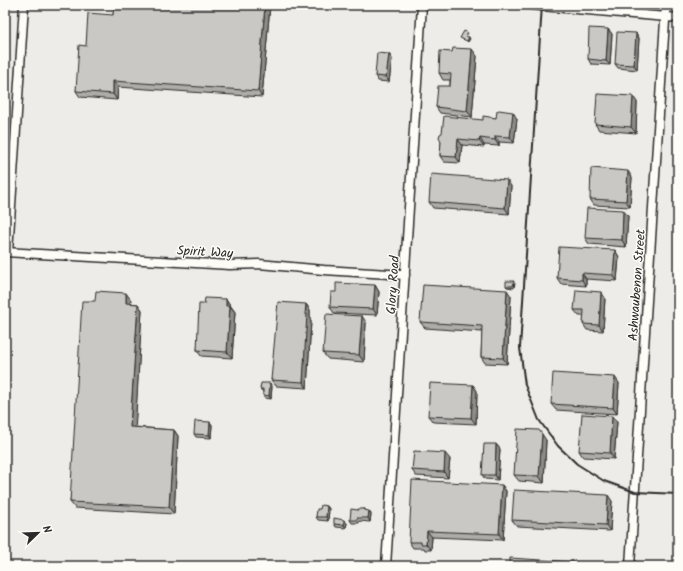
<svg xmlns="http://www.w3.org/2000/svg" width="683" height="571" font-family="Kalam,sans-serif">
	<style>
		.built { fill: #edece8 }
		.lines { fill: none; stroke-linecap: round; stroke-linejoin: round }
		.street-casing { stroke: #2b2b2b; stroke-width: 11 }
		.street { stroke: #fdfcf7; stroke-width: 8 }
		.rail { stroke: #2b2b2b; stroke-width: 2 }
		.wall { fill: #adaca9; stroke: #2b2b2b }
		.shaded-wall { fill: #8d8c89; stroke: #2b2b2b }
		.building { fill: #c9c8c4; stroke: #2b2b2b }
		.labels { text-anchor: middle; stroke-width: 3; stroke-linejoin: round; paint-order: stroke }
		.street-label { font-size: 13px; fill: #2b2b2b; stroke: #fdfcf7 }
	</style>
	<rect width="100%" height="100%" fill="#fdfcf7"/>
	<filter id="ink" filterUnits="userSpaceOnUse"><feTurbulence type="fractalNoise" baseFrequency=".025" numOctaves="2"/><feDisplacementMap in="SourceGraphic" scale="8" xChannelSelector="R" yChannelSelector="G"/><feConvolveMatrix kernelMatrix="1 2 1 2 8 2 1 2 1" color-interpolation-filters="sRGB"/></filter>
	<g filter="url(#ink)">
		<!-- built -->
		<rect class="built" x="5" y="5" width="673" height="561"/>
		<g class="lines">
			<defs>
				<g id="street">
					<polyline points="530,5 678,18"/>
					<polyline points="5,252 230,265 259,264 324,270 405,275"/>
					<polyline points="8,252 24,5"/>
					<polyline points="386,566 422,5"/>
					<polyline points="630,566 666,5"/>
				</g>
			</defs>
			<!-- street casing -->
			<use href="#street" class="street-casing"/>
			<!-- street -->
			<use href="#street" class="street"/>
			<!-- rail -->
			<polyline class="rail" points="542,5 520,348 525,385 539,420 558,446 577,464 604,481 635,492 678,494"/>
		</g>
		<!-- wall -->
		<g class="wall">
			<polygon points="114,5 270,5 262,97 118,87 117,100 80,97 76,91 86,46 113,15"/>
			<polygon points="344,5 365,5 364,8 345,7"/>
			<polygon points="608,29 612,34 610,65 591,64 588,59"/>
			<polygon points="636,33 639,38 637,70 618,68 615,64"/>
			<polygon points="389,54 392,59 389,82 378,81 375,76"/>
			<polygon points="477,56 472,117 440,113 436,107 450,86 450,80 443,80 439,73"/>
			<polygon points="637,102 636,133 599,130 595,124"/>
			<polygon points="496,118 517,119 514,143 499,142 499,146 484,145 484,147 462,145 460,163 444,162 440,156 441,141 483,120"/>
			<polygon points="632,177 630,207 594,205 590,199"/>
			<polygon points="511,186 509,214 433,208 429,202"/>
			<polygon points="628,216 626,247 589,244 585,238"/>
			<polygon points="615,250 619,257 617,281 586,279 586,286 561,284 557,278"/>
			<polygon points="515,283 514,288 507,287 506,286"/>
			<polygon points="375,285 379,292 377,315 334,313 330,307"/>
			<polygon points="601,292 605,298 603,331 587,330 583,324 584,316 579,316 574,310"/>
			<polygon points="511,296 507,364 485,363 481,357 482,332 425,328 420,322"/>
			<polygon points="226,299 235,312 232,358 201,356 197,350 204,304"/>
			<polygon points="131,300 130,303 138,304 142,310 135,427 174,430 178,436 174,514 75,508 70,502 95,301"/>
			<polygon points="306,304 310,310 310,319 311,321 307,388 276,386 271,380"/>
			<polygon points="366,322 364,362 328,359 323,353"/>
			<polygon points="619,383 617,414 556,410 551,404"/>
			<polygon points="473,385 477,391 476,424 433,422 428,416"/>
			<polygon points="272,386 271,399 265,398 263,395 263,392 260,389"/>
			<polygon points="210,422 212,425 211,438 196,437 194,434"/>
			<polygon points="617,422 614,459 583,457 579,451"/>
			<polygon points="546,440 544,483 519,481 514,475"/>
			<polygon points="496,444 500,449 498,480 485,479 482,475"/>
			<polygon points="450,459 448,478 416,476 412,470"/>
			<polygon points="502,485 506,491 503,540 432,537 431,550 425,550 424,548 413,548 409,542"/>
			<polygon points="612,501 610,531 517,526 512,520"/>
			<polygon points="327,506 329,509 328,521 318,520 316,517 320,509"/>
			<polygon points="365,509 366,511 371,514 370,522 359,521 359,523 352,523 350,520 358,510"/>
			<polygon points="347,523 346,528 336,527 334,524"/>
		</g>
		<!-- shaded-wall -->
		<g class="shaded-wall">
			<polygon points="265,5 270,5 262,97 258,91"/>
			<polygon points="608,29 612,34 610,65 606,61"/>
			<polygon points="636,33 639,38 637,70 634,65"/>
			<polygon points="469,37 470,39 468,42 467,41"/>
			<polygon points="472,49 477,56 472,117 467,111"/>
			<polygon points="389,54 392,59 389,82 386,77"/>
			<polygon points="113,81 118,87 117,100 113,94"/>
			<polygon points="633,96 637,102 636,133 631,127"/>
			<polygon points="513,112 517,119 514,143 510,137"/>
			<polygon points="495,136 499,142 499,146 495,140"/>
			<polygon points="480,138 484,145 484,147 479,141"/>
			<polygon points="458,139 462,145 460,163 456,157"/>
			<polygon points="628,171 632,177 630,207 626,201"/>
			<polygon points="507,180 511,186 509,214 505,208"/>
			<polygon points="623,210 628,216 626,247 622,240"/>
			<polygon points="615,250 619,257 617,281 613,275"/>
			<polygon points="582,273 586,279 586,286 582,280"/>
			<polygon points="375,285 379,292 377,315 373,309"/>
			<polygon points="507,290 511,296 507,364 503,358"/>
			<polygon points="601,292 605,298 603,331 599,325"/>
			<polygon points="126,293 131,300 130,309 126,303"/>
			<polygon points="226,299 230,305 230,312 226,306"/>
			<polygon points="138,304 142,310 135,433 130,427"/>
			<polygon points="306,304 310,310 310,319 311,321 307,388 303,382"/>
			<polygon points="230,306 235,312 232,358 227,352"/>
			<polygon points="362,316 366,322 364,362 359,355"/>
			<polygon points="615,377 619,383 617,414 613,408"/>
			<polygon points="270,383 272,386 271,399 269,396"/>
			<polygon points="473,385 477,391 476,424 471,418"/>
			<polygon points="612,416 617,422 614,459 610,453"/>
			<polygon points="210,422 212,425 211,438 209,435"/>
			<polygon points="174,430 178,436 174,514 169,507"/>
			<polygon points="542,434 546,440 544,483 539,476"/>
			<polygon points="496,444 500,449 498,480 495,475"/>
			<polygon points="445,453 450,459 448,478 444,472"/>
			<polygon points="502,485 506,491 503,540 499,534"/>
			<polygon points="608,495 612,501 610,531 606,525"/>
			<polygon points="327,506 329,509 328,521 326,517"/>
			<polygon points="369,511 371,514 370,522 368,518"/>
			<polygon points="344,520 347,523 346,528 344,525"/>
			<polygon points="427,531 432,537 431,550 426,544"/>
		</g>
		<!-- building -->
		<g class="building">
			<polygon points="114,5 265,5 258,91 113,81 113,94 76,91 79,45 86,46 88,13 113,15"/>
			<polygon points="589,28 608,29 606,61 588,59"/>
			<polygon points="464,31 468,33 466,36 469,37 467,41 460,38"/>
			<polygon points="617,32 636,33 634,65 615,64"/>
			<polygon points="453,48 472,49 467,111 436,107 438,86 450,86 451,74 439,73 440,51 452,52"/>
			<polygon points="377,53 389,54 386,77 375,76"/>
			<polygon points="597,94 633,96 631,127 595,124"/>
			<polygon points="499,110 513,112 510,137 495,136 495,140 480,138 479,141 458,139 456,157 440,156 441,141 439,137 440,134 442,133 444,116 483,120 483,116 496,118 497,111"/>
			<polygon points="591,168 628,171 626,201 590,199"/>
			<polygon points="431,174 507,180 505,208 429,202"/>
			<polygon points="587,208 623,210 622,240 585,238"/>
			<polygon points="559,247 615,250 613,275 582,273 582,280 557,278"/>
			<polygon points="506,281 514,281 513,286 506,286"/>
			<polygon points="336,283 375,285 373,309 330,307 331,292 336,292"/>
			<polygon points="423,285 507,290 503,358 481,357 482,326 420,322"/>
			<polygon points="576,290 601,292 599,325 583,324 584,310 574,310"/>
			<polygon points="96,291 126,293 126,303 138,304 130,427 174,430 169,507 70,502 82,301 95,301"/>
			<polygon points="205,298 226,299 226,306 230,306 227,352 197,350 199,304 204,304"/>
			<polygon points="278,302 306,304 305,314 307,314 303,382 271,380"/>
			<polygon points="326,314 362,316 359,355 323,353"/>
			<polygon points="553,373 615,377 613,408 551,404"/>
			<polygon points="261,383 270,383 269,396 263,395 263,389 260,389"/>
			<polygon points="430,383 473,385 471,418 428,416"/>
			<polygon points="582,414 612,416 610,453 579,451"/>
			<polygon points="195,421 210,422 209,435 194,434"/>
			<polygon points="517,429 539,430 542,434 539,476 514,475"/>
			<polygon points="484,444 496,444 495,475 482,475"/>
			<polygon points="414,451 445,453 444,472 412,470"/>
			<polygon points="412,480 502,485 499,534 427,531 426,544 421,544 421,542 409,542"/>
			<polygon points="514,490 608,495 606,525 512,520"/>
			<polygon points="321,505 327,506 326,517 316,517 317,509 320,509"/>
			<polygon points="351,509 358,510 358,509 365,509 364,510 369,511 368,518 357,518 357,520 350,520"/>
			<polygon points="334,518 344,520 344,525 334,524"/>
			<polygon points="510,558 604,564 604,566 510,566"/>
			<polygon points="647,564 672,565 672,566 647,566"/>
		</g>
	</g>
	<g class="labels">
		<!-- street labels -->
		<g class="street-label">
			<text transform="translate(205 251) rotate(3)" y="5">Spirit Way</text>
			<text transform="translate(392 285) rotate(-86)" y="5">Glory Road</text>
			<text transform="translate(636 285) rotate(-86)" y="5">Ashwaubenon Street</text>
		</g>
	</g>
	<!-- margin -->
	<rect width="683" height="571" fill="none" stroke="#fdfcf7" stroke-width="20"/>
	<rect x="10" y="10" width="663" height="551" fill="none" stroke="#2b2b2b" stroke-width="1.5" filter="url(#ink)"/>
	<!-- north arrow -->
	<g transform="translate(38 533) rotate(67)" stroke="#fdfcf7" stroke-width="3" paint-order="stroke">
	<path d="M0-3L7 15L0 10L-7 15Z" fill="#2b2b2b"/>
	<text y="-6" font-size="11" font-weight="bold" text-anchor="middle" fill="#2b2b2b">N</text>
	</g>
</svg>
